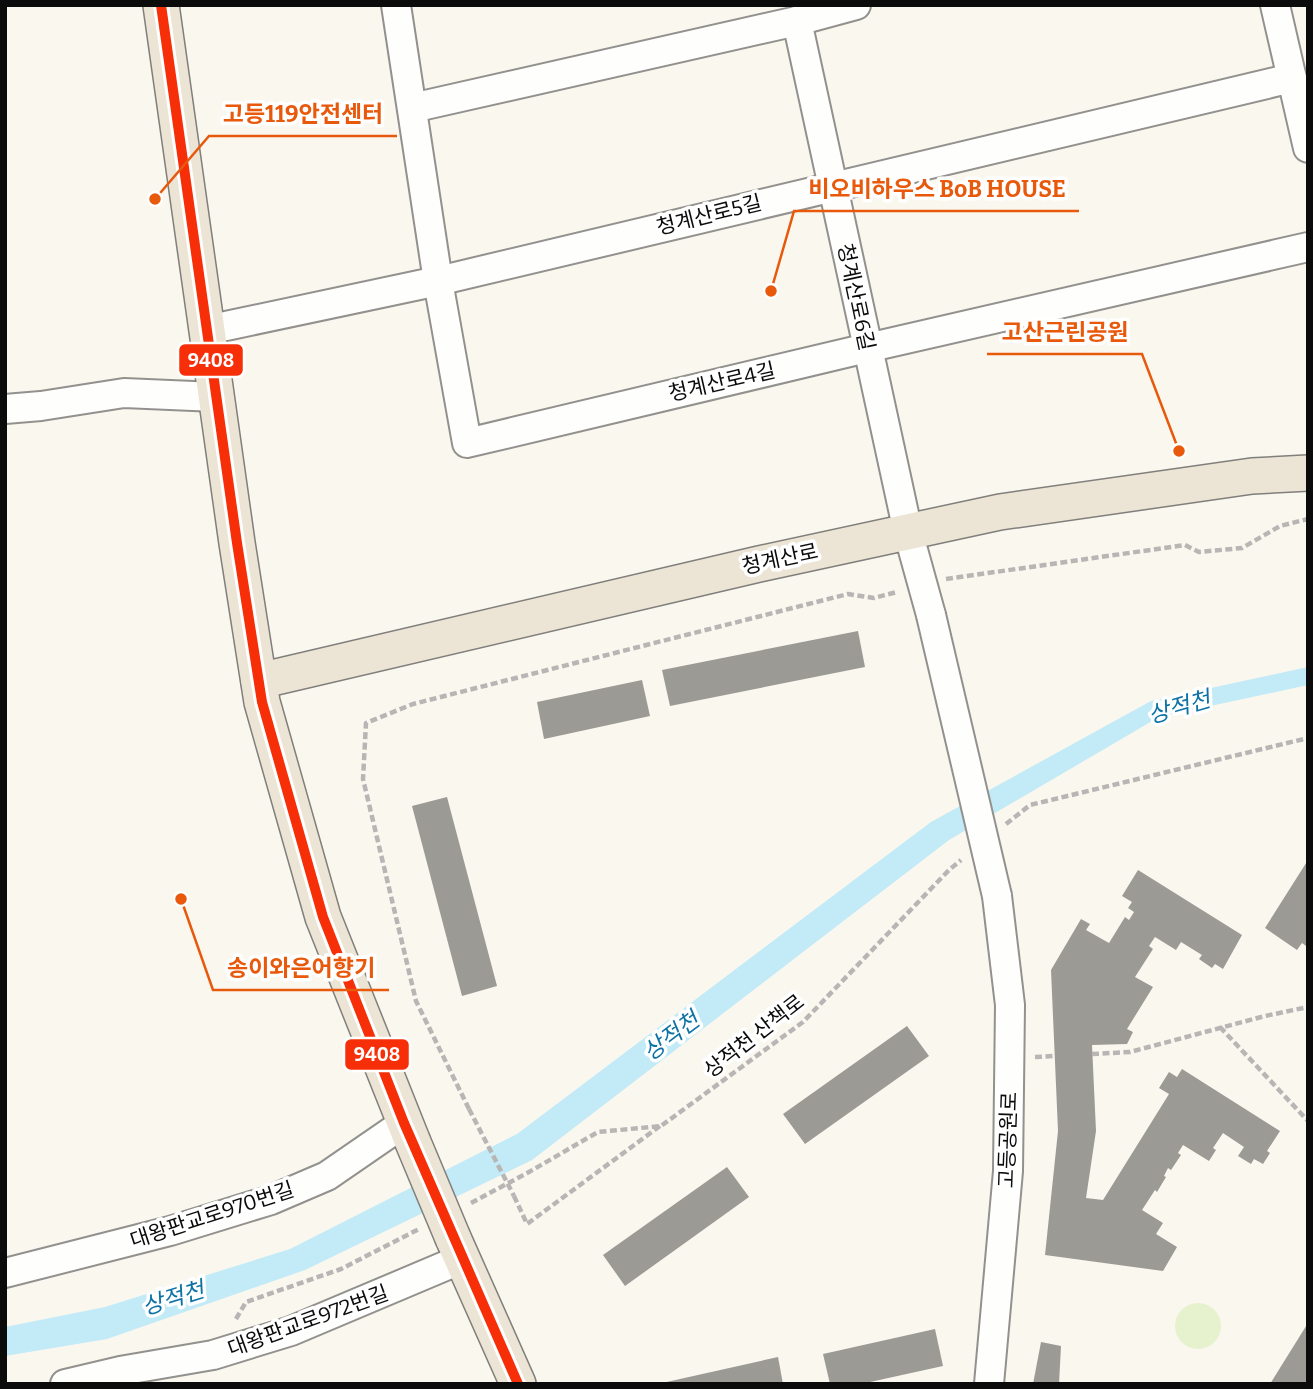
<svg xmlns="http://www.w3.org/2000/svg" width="1313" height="1389" font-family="Bitter,'Noto Sans KR',serif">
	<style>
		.green { fill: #e6f1cd }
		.water { fill: #c2eaf7 }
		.building { fill: #9c9a95 }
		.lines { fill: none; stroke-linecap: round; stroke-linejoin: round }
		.minor-casing { stroke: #93918e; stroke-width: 32 }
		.major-casing { stroke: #807f7b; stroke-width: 38 }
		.path { stroke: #b7b6b5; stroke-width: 4.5; stroke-dasharray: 7 3.5; stroke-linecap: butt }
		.minor { stroke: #fefefd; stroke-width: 28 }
		.major { stroke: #ece5d6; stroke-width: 35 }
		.minor-bridge-casing { stroke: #93918e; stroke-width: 32; stroke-linecap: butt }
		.major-bridge-casing { stroke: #807f7b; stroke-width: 38; stroke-linecap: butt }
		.path-bridge { stroke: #b7b6b5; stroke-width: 4.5; stroke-dasharray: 7 3.5; stroke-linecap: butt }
		.minor-bridge { stroke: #fefefd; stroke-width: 28 }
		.major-bridge { stroke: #ece5d6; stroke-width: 35 }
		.bus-1-casing { stroke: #fff; stroke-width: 16 }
		.bus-1 { stroke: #f72f08; stroke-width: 10 }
		.labels { text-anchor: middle; stroke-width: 7; stroke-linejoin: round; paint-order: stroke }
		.street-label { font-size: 21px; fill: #0b0b0b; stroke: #fff }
		.water-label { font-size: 23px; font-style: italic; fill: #0d72a5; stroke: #fff }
		.leader { fill: none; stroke: #e8590c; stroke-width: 2.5 }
		.callout-dot { fill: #e8590c; stroke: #fff; stroke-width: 2.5 }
		.callout-label { font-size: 23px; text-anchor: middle; font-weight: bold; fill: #e8590c; stroke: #fff; stroke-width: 7; stroke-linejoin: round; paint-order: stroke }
		.line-badge { stroke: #fff; stroke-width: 2.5 }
		.badge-label { font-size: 19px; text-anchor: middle; font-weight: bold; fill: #fff }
	</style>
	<rect width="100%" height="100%" fill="#faf7ef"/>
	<!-- green -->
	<circle class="green" cx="1198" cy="1326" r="23"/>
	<!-- water -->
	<polygon class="water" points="1308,667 1308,685 1159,717 949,840 532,1160 305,1270 107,1339 5,1356 5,1327 105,1307 290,1249 517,1134 931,822 1151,701"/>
	<!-- building -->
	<g class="building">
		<polygon points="858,631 865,667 670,706 662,670"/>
		<polygon points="642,680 650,716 544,739 537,702"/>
		<polygon points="447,797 497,986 462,996 412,806"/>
		<polygon points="1308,860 1308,944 1306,946 1302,943 1297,950 1265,928"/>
		<polygon points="1138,870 1242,935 1223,969 1215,964 1212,968 1199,959 1202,955 1181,942 1176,950 1155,937 1149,946 1153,949 1135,977 1153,987 1127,1029 1133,1032 1127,1044 1092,1045 1096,1131 1086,1198 1103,1200 1169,1094 1159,1088 1169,1072 1177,1077 1182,1069 1280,1131 1267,1151 1270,1153 1263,1164 1254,1159 1251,1164 1238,1156 1244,1147 1223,1133 1213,1148 1216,1150 1209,1161 1183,1145 1178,1153 1181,1155 1171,1170 1168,1168 1164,1176 1166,1177 1157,1192 1155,1190 1142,1210 1163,1223 1156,1234 1177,1247 1163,1271 1045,1255 1058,1131 1051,970 1081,919 1090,924 1086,930 1109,943 1125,917 1129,920 1134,912 1128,908 1132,902 1122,896"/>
		<polygon points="907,1026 929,1056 805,1144 783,1114"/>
		<polygon points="727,1167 749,1197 625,1286 603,1255"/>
		<polygon points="1308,1323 1308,1384 1270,1384"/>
		<polygon points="935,1329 943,1366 861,1384 830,1384 823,1354"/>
		<polygon points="1041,1342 1061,1346 1059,1384 1033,1384"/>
		<polygon points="778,1357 783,1384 662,1384 662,1383"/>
	</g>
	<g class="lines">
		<defs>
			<g id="minor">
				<polyline points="396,5 438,281 467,443 867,348 1308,247"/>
				<polyline points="1275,5 1308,148"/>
				<polyline points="797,21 908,532 931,615"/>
				<polyline points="412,108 797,21 856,5"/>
				<polyline points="207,330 438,281 1292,78"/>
				<polyline points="5,409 41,406 124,393 216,397"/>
				<polyline points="5,1273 170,1231 271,1200 327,1176 404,1123"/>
				<polyline points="65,1384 120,1371 213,1355 291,1331 464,1258"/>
				<polyline points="989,1384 1008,1171 1010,1005 997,896"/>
			</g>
			<g id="major">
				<polyline points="161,5 237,543 262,702 323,917 412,1140"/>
				<polyline points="259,681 759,564 1000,512 1252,476 1308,473"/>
				<polyline points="453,1238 518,1384"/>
			</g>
		</defs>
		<!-- minor casing -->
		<use href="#minor" class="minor-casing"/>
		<!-- major casing -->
		<use href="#major" class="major-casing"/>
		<!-- path -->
		<g class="path">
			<polyline points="946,579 1185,545 1199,552 1242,548 1280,526 1308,519"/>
			<polyline points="1006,824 1030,805 1308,738"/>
			<polyline points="1220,1027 1308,1121"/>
			<polyline points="1092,1054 1130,1052 1265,1016 1308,1007"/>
			<polyline points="1035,1057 1054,1056"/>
			<polyline points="469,1109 416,1001 363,779 366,723 413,704 848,594 874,598 897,592"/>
			<polyline points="514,1196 527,1224 660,1126"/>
			<polyline points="471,1203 529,1172 598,1132 661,1126 803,1022 949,870 961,860"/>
			<polyline points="236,1319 246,1302 341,1269 419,1229"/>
		</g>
		<!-- minor -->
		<use href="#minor" class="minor"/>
		<!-- major -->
		<use href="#major" class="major"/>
		<defs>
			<polyline id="minor-bridge" points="931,615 997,896"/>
			<polyline id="major-bridge" points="412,1140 453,1238"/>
		</defs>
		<!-- minor-bridge casing -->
		<use href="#minor-bridge" class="minor-bridge-casing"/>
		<!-- major-bridge casing -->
		<use href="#major-bridge" class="major-bridge-casing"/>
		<!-- path-bridge -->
		<polyline class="path-bridge" points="469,1109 514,1196"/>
		<!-- minor-bridge -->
		<use href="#minor-bridge" class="minor-bridge"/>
		<!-- major-bridge -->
		<use href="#major-bridge" class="major-bridge"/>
		<defs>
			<polyline id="bus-1" points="161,5 237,543 262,702 323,917 404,1123 518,1384"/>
		</defs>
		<!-- bus-1 casing -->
		<use href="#bus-1" class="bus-1-casing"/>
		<!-- bus-1 -->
		<use href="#bus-1" class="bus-1"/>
	</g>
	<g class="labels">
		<!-- street labels -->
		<g class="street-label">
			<text transform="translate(709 215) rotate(-14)" y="7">청계산로5길</text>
			<text transform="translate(856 297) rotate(78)" y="7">청계산로6길</text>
			<text transform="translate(722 382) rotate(-13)" y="7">청계산로4길</text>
			<text transform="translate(780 559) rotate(-12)" y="7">청계산로</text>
			<text transform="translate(754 1036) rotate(-38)" y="7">상적천 산책로</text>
			<text transform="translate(1008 1140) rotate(-88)" y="7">고등공원로</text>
			<text transform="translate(212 1215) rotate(-18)" y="7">대왕판교로970번길</text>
			<text transform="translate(308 1321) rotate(-20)" y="7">대왕판교로972번길</text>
		</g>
		<!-- water labels -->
		<g class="water-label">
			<text transform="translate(1179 707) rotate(-16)" y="8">상적천</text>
			<text transform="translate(671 1036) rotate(-37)" y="8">상적천</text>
			<text transform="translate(173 1298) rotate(-17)" y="8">상적천</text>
		</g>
	</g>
	<!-- callouts -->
	<path class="leader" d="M155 199L209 136H397M771 291L794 211H1079M1179 451L1142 354H987M181 899L213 990H389"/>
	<g class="callout-dot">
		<circle cx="155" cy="199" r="7"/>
		<circle cx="771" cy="291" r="7"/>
		<circle cx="1179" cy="451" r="7"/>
		<circle cx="181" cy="899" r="7"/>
	</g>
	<g class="callout-label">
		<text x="303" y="122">고등119안전센터</text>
		<text x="937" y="197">비오비하우스 BoB HOUSE</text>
		<text x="1065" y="340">고산근린공원</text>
		<text x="301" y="976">송이와은어향기</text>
	</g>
	<g class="line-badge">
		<rect x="178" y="343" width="66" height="34" rx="7" fill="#f72f08"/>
		<rect x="344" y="1038" width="66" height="33" rx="7" fill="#f72f08"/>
	</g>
	<g class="badge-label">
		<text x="211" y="367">9408</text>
		<text x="377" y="1061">9408</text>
	</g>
	<!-- border -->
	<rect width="1313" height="1389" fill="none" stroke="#0b0b0b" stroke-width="14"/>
</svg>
